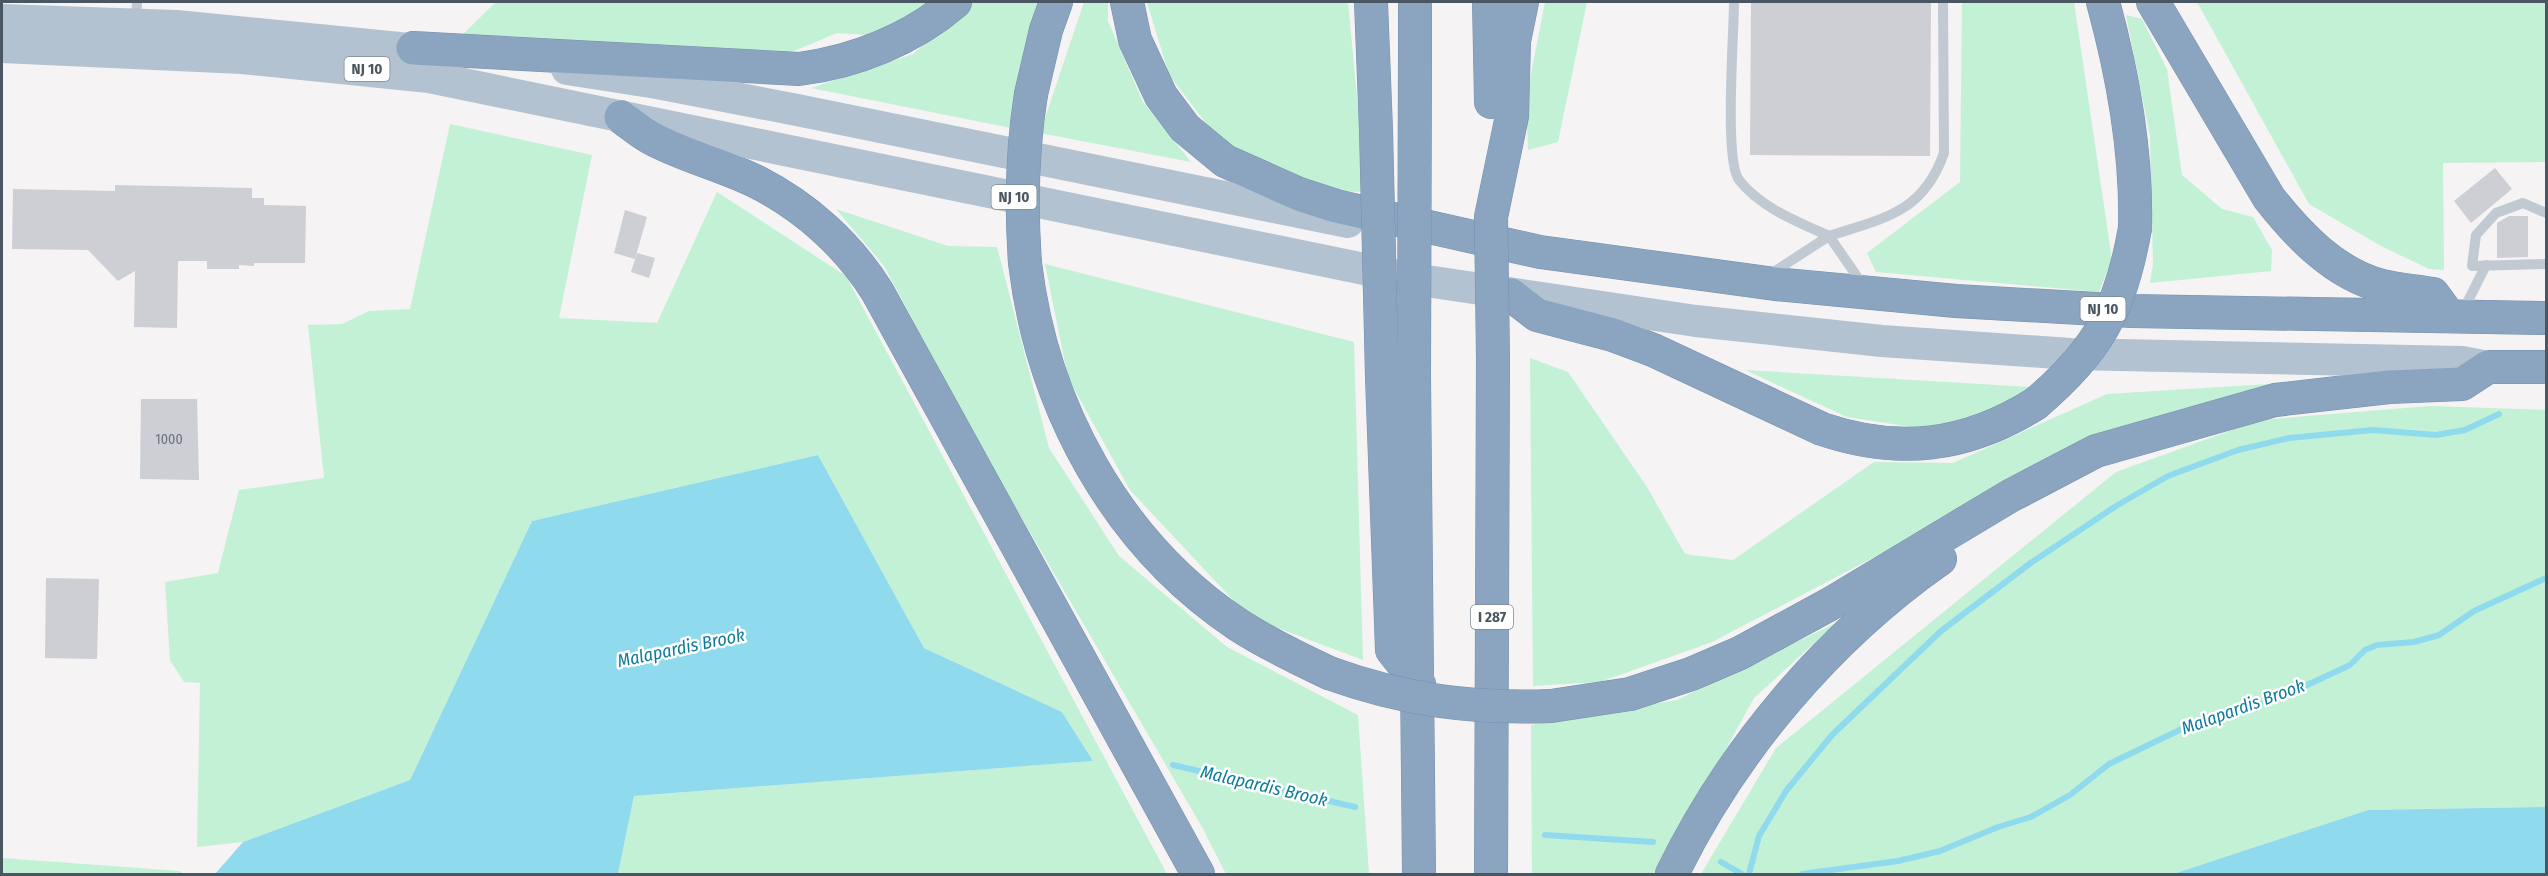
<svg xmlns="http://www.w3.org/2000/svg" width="2548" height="876" font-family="'Fira Sans Condensed',sans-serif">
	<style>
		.green { fill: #c3f1d5 }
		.water { fill: #90daee }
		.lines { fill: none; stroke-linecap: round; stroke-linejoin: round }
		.stream { stroke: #90daee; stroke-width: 6 }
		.building { fill: #cdcfd5 }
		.highway-casing { stroke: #7690ad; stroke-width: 34 }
		.lane { stroke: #c1cad2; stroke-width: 10 }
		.primary { stroke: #b3c2d1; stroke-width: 32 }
		.highway { stroke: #8ba5c1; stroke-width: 33 }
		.highway-bridge-casing { stroke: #7690ad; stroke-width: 34; stroke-linecap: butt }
		.highway-bridge { stroke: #8ba5c1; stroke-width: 33 }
		.labels { text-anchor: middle; stroke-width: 5; stroke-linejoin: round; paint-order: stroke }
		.number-label { font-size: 14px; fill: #6b747e }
		.shield { fill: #fff; stroke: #808990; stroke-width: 1.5 }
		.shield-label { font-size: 15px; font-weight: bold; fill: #4a5661 }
		.water-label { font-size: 18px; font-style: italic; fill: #0c7c9b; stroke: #fff }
	</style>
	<rect width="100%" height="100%" fill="#f5f3f3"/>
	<!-- green -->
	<g class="green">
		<polygon points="496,2 931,2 883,36 837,33 770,61 461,36"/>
		<polygon points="969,2 1042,2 1011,128 811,88 913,54"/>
		<polygon points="1084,2 1108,2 1108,21 1143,102 1191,162 1040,133"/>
		<polygon points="1147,2 1348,2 1366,192 1336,191 1285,178 1222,144 1169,75"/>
		<polygon points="1545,2 1587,2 1558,142 1528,150 1526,100"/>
		<polygon points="1962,2 2074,2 2112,260 2099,292 1876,272 1867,253 1960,182"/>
		<polygon points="2197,2 2546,2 2546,162 2443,163 2444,270 2429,269 2381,246 2309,204"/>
		<polygon points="2126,15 2142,19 2167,69 2182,175 2222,209 2253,217 2272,250 2271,271 2150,283 2153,264 2150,136"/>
		<polygon points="450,124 592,155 559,318 657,323 717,192 846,276 1167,874 618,874 634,796 1093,761 1062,712 924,648 818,455 532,521 410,780 243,842 197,847 200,683 184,682 170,660 165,582 218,573 239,490 324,478 308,325 342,324 369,311 410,309"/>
		<polygon points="836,209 948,246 997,247 1049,448 1119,556 1227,647 1358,715 1369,874 1226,874 1202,827 985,455 884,266"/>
		<polygon points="1045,264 1354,342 1363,660 1249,617 1130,490 1068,378"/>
		<polygon points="1530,358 1568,372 1647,487 1685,554 1733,560 1874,462 1953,463 2107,394 2269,384 2081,449 1712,642 1600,682 1533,686"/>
		<polygon points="1745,370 2031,387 1973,423 1918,428 1847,417"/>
		<polygon points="2430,406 2546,410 2546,807 2368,810 2173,874 1701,874 1776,748 2116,472 2260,420"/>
		<polygon points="1836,623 1754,698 1657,874 1532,874 1531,725 1677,700"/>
		<polygon points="2,858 180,871 183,874 2,874"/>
	</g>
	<!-- water -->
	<g class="water">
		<polygon points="818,455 924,648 1062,712 1093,761 634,796 618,874 215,874 243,842 410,780 532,521"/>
		<polygon points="2546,807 2546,874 2173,874 2368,810"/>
	</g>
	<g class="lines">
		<!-- stream -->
		<g class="stream">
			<polyline points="1173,765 1355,807"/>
			<polyline points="1545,835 1653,842"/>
			<polyline points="1721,862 1742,874"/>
			<polyline points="1749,874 1759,836 1786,791 1832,735 1941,631 2032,562 2116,506 2168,476 2238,450 2289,438 2373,430 2436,435 2465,430 2499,414"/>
			<polyline points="1802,874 1898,861 1940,851 1998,827 2031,817 2070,795 2109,764 2192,724 2230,714 2290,693 2350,665 2365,650 2377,645 2414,642 2439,635 2474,611 2546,578"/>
		</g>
	</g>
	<!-- building -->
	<g class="building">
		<polygon points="1751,2 1931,2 1930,156 1750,155"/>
		<polygon points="2495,168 2512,189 2471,223 2454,201"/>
		<polygon points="115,185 252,188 252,198 264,198 264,205 306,206 305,263 254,263 254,266 239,265 239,269 207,269 207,261 178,261 177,328 134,327 135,271 118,281 88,250 12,249 13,189 115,191"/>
		<polygon points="625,210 647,217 635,259 614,253"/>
		<polygon points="2509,216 2528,216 2528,257 2497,258 2497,223"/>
		<polygon points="637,253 655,258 649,278 631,272"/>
		<polygon points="141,399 197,399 199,480 140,479"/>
		<polygon points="46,578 99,579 97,659 45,658"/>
	</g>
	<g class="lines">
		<defs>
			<g id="highway">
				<polyline points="1127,2 1135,40 1161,96 1185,128 1225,161 1299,194 1336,206 1540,252 1775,284 1956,301 2132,311 2546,318"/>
				<polyline points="1371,2 1376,130"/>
				<polyline points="1415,2 1415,52"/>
				<polyline points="1489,2 1491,102"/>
				<path d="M2103,2C2123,75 2137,151 2135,228"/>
				<path d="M2153,2L2269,198C2298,235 2335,274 2382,286C2398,290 2416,291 2433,294L2449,316"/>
				<path d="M413,48L799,69C855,62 912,39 955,2"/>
				<polyline points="1031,94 1046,30 1056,2"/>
				<path d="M621,117C631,124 640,132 651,138C684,156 723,165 757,182C806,207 848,245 877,291L1198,874"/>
				<polyline points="1491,217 1512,116 1514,41 1522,2"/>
				<path d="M1025,263C1042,406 1116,543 1237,624C1266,643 1297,658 1329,673"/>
				<path d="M1511,295L1537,315L1613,335L1653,350L1822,429C1899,455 1966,447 2035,404"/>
				<polyline points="1382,377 1392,650 1419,684"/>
				<polyline points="1414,377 1419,874"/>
				<polyline points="1551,706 1630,694 1691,674 1740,653 1830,604 2010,496 2096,451 2275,400 2389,387 2462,384 2488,367 2546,367"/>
				<polyline points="1491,874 1493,359"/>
				<path d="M1672,874C1732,751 1827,638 1940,559"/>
			</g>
		</defs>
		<!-- highway casing -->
		<use href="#highway" class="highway-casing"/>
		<!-- lane -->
		<g class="lane">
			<path d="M1734,2C1734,34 1724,160 1739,180C1761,208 1798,222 1829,236C1884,218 1923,213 1944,153L1943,2"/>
			<polyline points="136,23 137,2"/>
			<polyline points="2546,213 2523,203 2496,213 2476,235 2472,266 2546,264"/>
			<polyline points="1769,275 1829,236 1863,285"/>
			<polyline points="2462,313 2486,265"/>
		</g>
		<!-- primary -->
		<g class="primary">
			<polyline points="2,20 176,26 440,52"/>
			<polyline points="2,47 242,58 429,77 1413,279 1696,321 1882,341 2071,354 2462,362 2488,367"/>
			<polyline points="567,69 657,83 792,109 1348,222"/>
		</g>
		<!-- highway -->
		<use href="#highway" class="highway"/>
		<defs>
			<g id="highway-bridge">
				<polyline points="1376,130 1382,377"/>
				<polyline points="1491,217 1493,359"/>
				<path d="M1025,263C1021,207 1022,150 1031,94"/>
				<polyline points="1414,377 1415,52"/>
				<path d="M2035,404C2098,351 2121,309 2135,228"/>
				<path d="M1329,673C1404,700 1471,709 1551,706"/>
			</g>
		</defs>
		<!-- highway-bridge casing -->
		<use href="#highway-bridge" class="highway-bridge-casing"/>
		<!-- highway-bridge -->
		<use href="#highway-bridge" class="highway-bridge"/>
	</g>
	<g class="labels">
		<!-- number labels -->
		<g class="number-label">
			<text x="169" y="444">1000</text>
		</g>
		<!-- shield labels -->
		<g class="shield">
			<rect x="344.5" y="57" width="45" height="24" rx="4.5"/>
			<rect x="991.5" y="185" width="45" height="24" rx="4.5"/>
			<rect x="2080.5" y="297" width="45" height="24" rx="4.5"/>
			<rect x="1471" y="605" width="42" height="24" rx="4.5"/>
		</g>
		<g class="shield-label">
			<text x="367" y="74">NJ 10</text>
			<text x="1014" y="202">NJ 10</text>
			<text x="2103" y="314">NJ 10</text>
			<text x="1492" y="622">I 287</text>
		</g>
		<!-- water labels -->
		<g class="water-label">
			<text transform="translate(681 648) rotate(-12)" y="6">Malapardis Brook</text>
			<text transform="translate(2243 707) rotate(-20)" y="6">Malapardis Brook</text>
			<text transform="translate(1264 786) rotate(13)" y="6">Malapardis Brook</text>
		</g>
	</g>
	<!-- border -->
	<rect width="2548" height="876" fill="none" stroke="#4a5661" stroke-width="6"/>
</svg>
